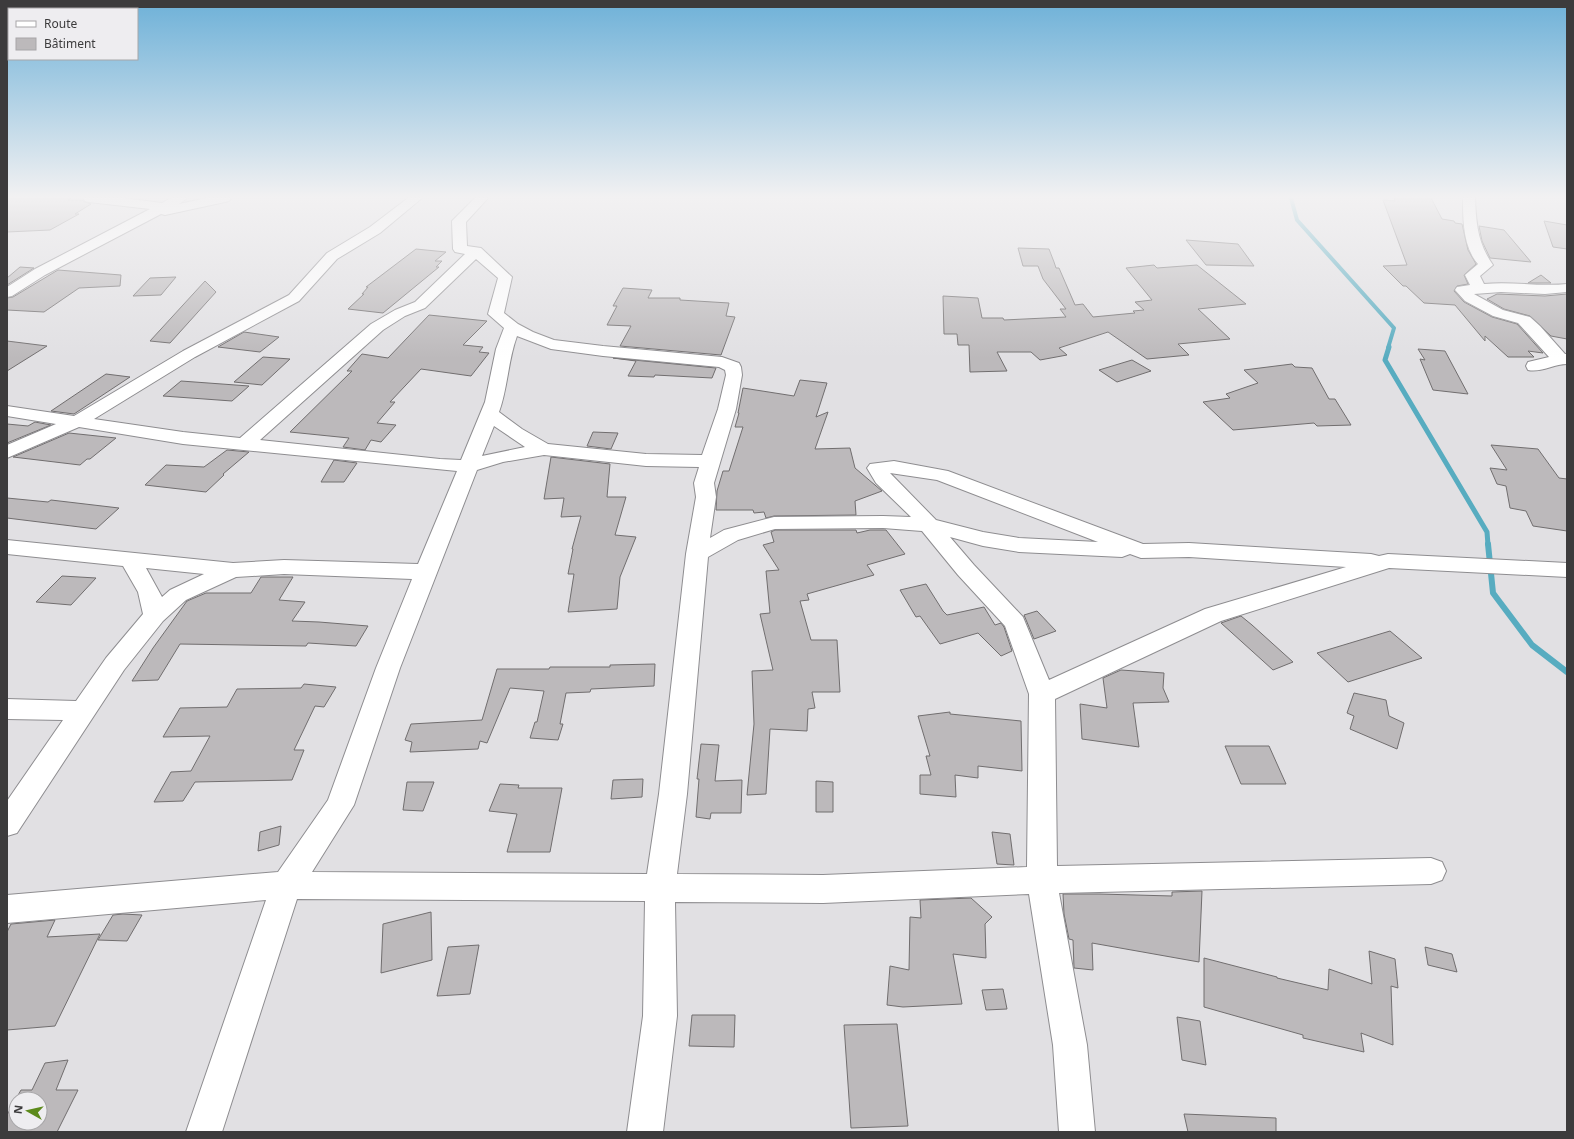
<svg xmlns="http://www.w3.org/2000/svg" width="1574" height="1139" font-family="'Noto Sans',sans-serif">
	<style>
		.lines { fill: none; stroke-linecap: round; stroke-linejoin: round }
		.stream-far2 { stroke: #57acc0; stroke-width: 4 }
		.stream-far1 { stroke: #57acc0; stroke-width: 5 }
		.stream { stroke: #57acc0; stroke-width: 6 }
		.building { fill: #bcb9bb; stroke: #716e6f; fill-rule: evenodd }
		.minor-casing { stroke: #8e8d90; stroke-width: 2 }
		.minor { fill: #fff; fill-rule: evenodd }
	</style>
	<rect width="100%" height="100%" fill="#e1e0e3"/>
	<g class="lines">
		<!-- stream-far2 -->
		<polyline class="stream-far2" points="1291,198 1297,220 1394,328 1388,348"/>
		<!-- stream-far1 -->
		<polyline class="stream-far1" points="1389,347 1385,360 1487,532 1488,545"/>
		<!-- stream -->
		<polyline class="stream" points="1488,544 1493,593 1532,645 1567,672"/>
	</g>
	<!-- building -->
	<g class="building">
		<polygon points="7,198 71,198 68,200 82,200 85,202 91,204 75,214 79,214 50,230 7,232"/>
		<polygon points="1394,198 1431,198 1442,219 1454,221 1455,223 1462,224 1468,250 1476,264 1464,275 1468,284 1457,286 1454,291 1464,302 1492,317 1517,324 1543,353 1528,351 1534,357 1508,357 1485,336 1485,341 1455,305 1424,303 1406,286 1403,286 1383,266 1407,265 1383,200 1395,201"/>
		<polygon points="1544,221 1567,225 1567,249 1553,247"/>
		<polygon points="1479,226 1504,230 1531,262 1490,258 1482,241"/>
		<polygon points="1186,240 1238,244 1254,266 1206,265"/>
		<polygon points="1018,248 1049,249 1054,262 1056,268 1059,268 1075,305 1083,304 1093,317 1135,313 1133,311 1144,310 1135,302 1152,300 1126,268 1154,265 1157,268 1197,265 1246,304 1198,309 1230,339 1178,344 1189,355 1147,359 1108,332 1059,348 1067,355 1040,360 1031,352 997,352 1007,371 970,372 969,345 958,345 957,334 944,334 943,296 978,298 982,318 1003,318 1004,320 1066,317 1060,309 1066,309 1043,279 1038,266 1023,266"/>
		<polygon points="416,249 446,252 435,261 442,261 436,267 439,267 383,313 348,309 364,294 362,294 368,287 366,287"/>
		<polygon points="20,267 34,268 7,285 7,278"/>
		<polygon points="58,270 121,275 120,286 79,288 44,312 7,310 7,298 13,297"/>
		<polygon points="1541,275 1551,283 1528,283"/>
		<polygon points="176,277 161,295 133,296 150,278"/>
		<polygon points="205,281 216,292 170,343 150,341"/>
		<polygon points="623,288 652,290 648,298 680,298 680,300 729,303 726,316 735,317 721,355 620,346 631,326 607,325 617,306 613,306"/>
		<polygon points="1497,294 1545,296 1567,294 1567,339 1551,336 1530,316 1504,309 1487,299"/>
		<polygon points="429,315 487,321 463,345 483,347 479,352 489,353 471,376 421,369 390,402 395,402 377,423 396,425 381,442 371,440 365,450 343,447 349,438 290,432 352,371 347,371 362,354 388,358"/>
		<polygon points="244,332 279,337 260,352 218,347"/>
		<polygon points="7,341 47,346 7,371"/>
		<polygon points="1418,349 1445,351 1468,394 1433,390 1420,359 1425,360"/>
		<polygon points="263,357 290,359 262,385 234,382"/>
		<polygon points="613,358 716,368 712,378 655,375 654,377 628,376 636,361"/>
		<polygon points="1132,360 1151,371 1117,382 1099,370"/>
		<polygon points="1292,364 1295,367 1312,368 1329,399 1335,399 1351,425 1317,426 1314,423 1233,430 1203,402 1230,398 1226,394 1258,383 1244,370"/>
		<polygon points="106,374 130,377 74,414 51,411"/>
		<polygon points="800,380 827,383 816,417 828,412 815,449 850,448 855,468 882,491 855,501 856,515 774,516 766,518 764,512 754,513 753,510 716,510 717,491 723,471 729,471 743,427 735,427 739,413 738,413 743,388 794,396"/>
		<polygon points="181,381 249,386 232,401 163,396"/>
		<polygon points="35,422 51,425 7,443 7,424 28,426"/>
		<polygon points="593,432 618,433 611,449 587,446"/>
		<polygon points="69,433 116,438 90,459 87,459 80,465 13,457"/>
		<polygon points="1491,445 1538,449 1559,478 1567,479 1567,531 1533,526 1526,511 1510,508 1506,486 1497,484 1490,468 1507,470"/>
		<polygon points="227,450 249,452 223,474 224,475 206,492 145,485 166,465 204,467"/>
		<polygon points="551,457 610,464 607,497 626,497 615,535 636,537 620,577 617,609 568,612 574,574 568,574 573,549 572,549 581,516 561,517 564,498 544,499"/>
		<polygon points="334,460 357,463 344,482 321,482"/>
		<polygon points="7,498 48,502 51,500 119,508 96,529 7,518"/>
		<polygon points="775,530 856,530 857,533 870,530 886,530 905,554 867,565 874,575 807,594 809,600 800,601 811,640 837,640 840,692 812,692 815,708 808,709 807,731 770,729 766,794 747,795 754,724 752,671 773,670 760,614 770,613 766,571 779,570 763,545 774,542 771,532"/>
		<polygon points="62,576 96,578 71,605 36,602"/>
		<polygon points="261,577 293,577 279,600 305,602 292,621 319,622 368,626 356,646 308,643 306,646 180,644 158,680 132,681 153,648 187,601 206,593 251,593"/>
		<polygon points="926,584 943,611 947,615 984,607 995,625 1001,623 1004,627 1012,651 1001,656 978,633 940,644 920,616 916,617 900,590"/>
		<polygon points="1037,611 1056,631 1034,639 1024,615"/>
		<polygon points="1241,616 1252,625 1293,662 1273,670 1221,623"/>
		<polygon points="1390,631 1422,658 1348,682 1317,653"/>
		<polygon points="655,664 654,686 591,689 590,692 566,693 560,724 563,724 558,740 530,738 535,722 537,722 544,691 510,688 487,743 480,741 478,749 410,752 412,742 405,740 411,724 482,720 497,669 549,669 550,667 610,667 610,665"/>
		<polygon points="1121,670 1164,673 1163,688 1169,702 1133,703 1139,747 1082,739 1080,704 1107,708 1103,678"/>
		<polygon points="304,684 336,687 324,707 315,706 294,750 304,750 292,780 195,782 183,801 154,802 171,772 191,771 210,736 163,737 180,708 227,707 237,689 301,688"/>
		<polygon points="1354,693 1386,700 1389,716 1404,723 1397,749 1350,729 1354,716 1347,713"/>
		<polygon points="950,712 950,714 1021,721 1022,771 978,766 978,778 955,775 956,797 920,794 920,775 931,775 926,756 930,756 918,716"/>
		<polygon points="701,744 719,745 715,781 742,780 741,813 711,813 710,819 696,817 699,779 697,779"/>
		<polygon points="1225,746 1269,746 1286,784 1241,784"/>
		<polygon points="643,779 642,797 611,799 613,780"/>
		<polygon points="816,781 833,782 833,812 816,812"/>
		<polygon points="407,782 434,782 423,811 403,810"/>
		<polygon points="500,784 519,785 518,788 562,788 550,852 507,852 517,814 489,811"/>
		<polygon points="281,826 279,845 258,851 260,832"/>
		<polygon points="992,832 1010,834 1014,865 997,864"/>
		<polygon points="1202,891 1199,962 1092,943 1093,970 1074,968 1073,940 1069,939 1064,914 1063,894 1099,894 1172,896 1172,892"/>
		<polygon points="971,898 992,917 985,924 986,958 953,954 962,1004 903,1007 887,1005 890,966 909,970 910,917 921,918 920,900"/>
		<polygon points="431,912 432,960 381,973 383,924"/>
		<polygon points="123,914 142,915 127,941 98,940 113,915"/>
		<polygon points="55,920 47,937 100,934 55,1026 7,1030 7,932 11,924"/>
		<polygon points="479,945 470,994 437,996 448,947"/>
		<polygon points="1425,947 1452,954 1457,972 1428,965"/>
		<polygon points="1369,951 1395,959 1398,988 1391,986 1393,1045 1361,1033 1364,1052 1303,1038 1303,1035 1204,1007 1204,958 1277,977 1277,978 1328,990 1329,969 1372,984"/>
		<polygon points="1003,989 1007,1009 986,1010 982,990"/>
		<polygon points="692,1015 735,1015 734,1047 689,1046"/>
		<polygon points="1177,1017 1200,1021 1206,1065 1182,1060"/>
		<polygon points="897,1024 908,1126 851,1128 844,1025"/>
		<path d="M68,1060L56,1090H78L57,1132H7V1115L21,1090H32L45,1063ZM16,1099H40V1123H16Z"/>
		<polygon points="1184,1114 1276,1118 1276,1132 1188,1132"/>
	</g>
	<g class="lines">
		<defs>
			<g id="minor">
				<polygon points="83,198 123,198 162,203 171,198 187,198 179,204 207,198 231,198 229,201 225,202 165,215 161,214 45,275 12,296 7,297 7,287 35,269 150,209 89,202 85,201"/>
				<path d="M408,198H422L380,233L337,259L299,301L195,357L94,419L183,432L240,438L371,324L395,310L415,302L465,254L455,252L453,249L452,221L475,198H488L466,222L467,246L481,248L512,277L504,313L518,324L533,332L554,340L603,346L722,357L739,363L741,367L742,375L736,409L714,483L716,497L710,538L724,530L774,517L883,516L911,517L876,483L867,468L870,464L894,461L948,471L1143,544L1189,543L1371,554L1379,556L1388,554L1567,563V577L1389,568L1221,621L1055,699L1057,866L1431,858L1442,862L1446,871L1442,880L1431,884L1059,893L1087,1045L1095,1132H1059L1053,1045L1029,894L823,903L675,902L677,1016L663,1132H627L643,1016L645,901L297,899L222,1132H186L266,900L7,923V895L278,872L328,800L376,668L412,579L284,574L236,577L186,600L163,621L124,670L17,833L7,836V801L63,720L7,719V699L76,701L106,658L143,614L138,592L123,566L7,554V540L233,563L284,560L418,564L457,471L183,444L79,427L7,458V445L56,424L7,416V406L74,416L183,351L289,295L327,253L370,227ZM476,259L498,278L488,314L504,328L496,349L485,402L461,460L440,459L260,440L383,330L405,316L425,308ZM517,336L551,349L603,356L719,367L725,370L726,375L718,409L702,455L646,454L548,444L522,429L499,412C508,387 508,360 517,336ZM494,426L525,447L482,456ZM544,455L646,466L699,467L694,483L696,497L686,554L659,794L647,874L312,872L354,805L400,668L477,470L503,462ZM890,473L937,480L1098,542L1019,538L983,532L936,520ZM883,528L922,531L958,575L1005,626L1029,694L1027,867L823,875L677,874L687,794L708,557L738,540L775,529ZM950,537L983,546L1019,552L1122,557L1130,554L1141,558L1189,557L1346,567L1205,609L1049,680L1023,617L974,565ZM146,568L204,574L170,590L162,597Z"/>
				<path d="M1463,198H1475C1476,224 1478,244 1493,265L1480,276L1484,284C1512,281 1539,287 1567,284V292L1545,294L1501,292L1474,294L1503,310L1530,317L1540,326L1565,354H1567V364C1554,364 1541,373 1528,370L1526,366L1528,362L1549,357L1518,323L1493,316L1465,301L1455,290L1457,287L1470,285L1465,275L1478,264C1463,247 1463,220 1463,198Z"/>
			</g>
		</defs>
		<!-- minor casing -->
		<use href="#minor" class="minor-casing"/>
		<!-- minor -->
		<use href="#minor" class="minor"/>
	</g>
	<!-- sky -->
	<linearGradient id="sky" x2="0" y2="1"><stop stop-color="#6eb1d8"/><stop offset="0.55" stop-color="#f2f1f2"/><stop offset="1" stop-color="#f2f1f2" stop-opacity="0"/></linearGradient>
	<rect width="1574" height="358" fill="url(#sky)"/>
	<!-- border -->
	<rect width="1574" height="1139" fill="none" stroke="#3c3b3c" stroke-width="16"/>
	<!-- legend -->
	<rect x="8" y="8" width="130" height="52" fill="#eeedf0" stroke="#a7a6a8"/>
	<rect x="16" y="21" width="20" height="6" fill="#ffffff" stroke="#a7a6a8"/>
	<text x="44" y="28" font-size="12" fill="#3c3b3c">Route</text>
	<rect x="16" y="38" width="20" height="12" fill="#bcb9bb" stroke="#a7a6a8"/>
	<text x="44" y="48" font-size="12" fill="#3c3b3c">Bâtiment</text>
	<!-- north arrow -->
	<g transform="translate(28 1111) rotate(278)"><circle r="19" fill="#eeedf0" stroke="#a7a6a8"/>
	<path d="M0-3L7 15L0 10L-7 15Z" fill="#5c8a1b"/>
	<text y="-6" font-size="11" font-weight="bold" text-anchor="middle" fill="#3c3b3c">N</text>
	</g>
</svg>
